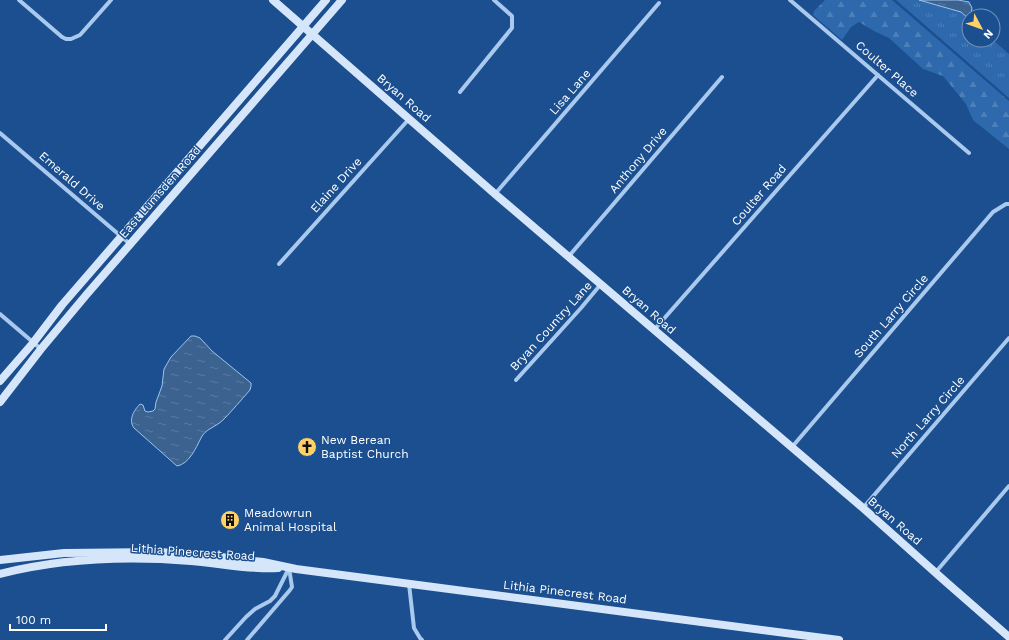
<svg xmlns="http://www.w3.org/2000/svg" width="1009" height="640" font-family="'Work Sans',sans-serif">
	<style>
		.forest { fill: url(#forest-firs) }
		.park { fill: url(#park-tufts) }
		.water { fill: url(#water-ripples); stroke: #9cc4f0 }
		.lines { fill: none; stroke-linecap: round; stroke-linejoin: round }
		.street { stroke: #a9c9ee; stroke-width: 4 }
		.secondary { stroke: #d6e6fa; stroke-width: 8 }
		.labels { text-anchor: middle; stroke-width: 3; stroke-linejoin: round; paint-order: stroke }
		.street-label { font-size: 12px; fill: #fff; stroke: #1b4f8f }
		.poi-label { font-size: 12px; fill: #fff; stroke: #1b4f8f; text-anchor: start }
	</style>
	<defs>
		<pattern id="forest-firs" width="22" height="20" patternUnits="userSpaceOnUse"><rect width="22" height="20" fill="#2e69ad"/><path d="M5 1l3.5 6h-7zM16 11l3.5 6h-7z" fill="#4d80b9"/></pattern>
		<pattern id="park-tufts" width="24" height="20" patternUnits="userSpaceOnUse"><rect width="24" height="20" fill="#2e69ad"/><path d="M3 7l-1-3M5 7V3M7 7l1-3M15 17l-1-3M17 17v-4M19 17l1-3" fill="none" stroke="#4d80b9"/></pattern>
		<pattern id="water-ripples" width="26" height="14" patternUnits="userSpaceOnUse"><rect width="26" height="14" fill="#3c6290"/><path d="M2 4q2-2 4 0t4 0M15 11q2-2 4 0t4 0" fill="none" stroke="#597aa1"/></pattern>
	</defs>
	<rect width="100%" height="100%" fill="#1b4f8f"/>
	<!-- forest -->
	<polygon class="forest" points="825,0 892,0 1009,101 1009,149 973,120 966,104 943,76 923,69 889,38 874,31 859,22 851,27 842,40 813,15 814,11"/>
	<!-- park -->
	<polygon class="park" points="896,0 921,0 962,12 969,18 969,40 993,40 1009,54 1009,98"/>
	<!-- water -->
	<g class="water">
		<polygon points="919,0 958,0 969,2 972,8 971,14 972,16 969,16 969,19 961,12"/>
		<path d="M191,336H195L200,338L212,351L251,383V386L250,390C241,400 232,411 223,420C216,427 205,429 201,438C196,448 189,464 177,466L134,428C128,420 134,410 140,404L143,405L145,411L148,412L153,411L155,409L156,402L162,386L164,369L171,357Z"/>
	</g>
	<g class="lines">
		<!-- street -->
		<g class="street">
			<polyline points="19,0 62,37 66,39 71,39 80,35 111,0"/>
			<polyline points="790,0 969,153"/>
			<polyline points="460,92 512,28 512,16 494,0"/>
			<polyline points="0,133 130,244"/>
			<polyline points="495,194 659,3"/>
			<polyline points="569,256 722,77"/>
			<polyline points="279,264 409,119"/>
			<polyline points="0,314 41,349"/>
			<polyline points="654,330 878,75"/>
			<polyline points="516,380 581,308 601,284"/>
			<polyline points="792,447 993,212 1006,204 1009,204"/>
			<polyline points="863,508 1009,338"/>
			<polyline points="935,573 1009,486"/>
			<polyline points="409,584 414,628 420,638 422,640"/>
			<polyline points="225,640 246,617 255,609 270,601 275,596 289,568"/>
			<polyline points="247,640 290,590 292,587 289,568"/>
		</g>
		<!-- secondary -->
		<g class="secondary">
			<polyline points="273,0 495,194 863,508 946,582 1009,637"/>
			<polyline points="0,381 33,343 62,305 326,0"/>
			<polyline points="0,402 41,349 87,294 342,0"/>
			<polyline points="0,560 64,553 159,552 205,555 263,562 296,569 839,640"/>
			<path d="M0,574C62,558 127,556 191,561C220,563 249,570 278,568"/>
		</g>
	</g>
	<!-- icons -->
	<defs>
		<symbol id="church-disc" viewBox="-11 -11 22 22"><circle r="9.5" fill="#ffd166" stroke="#1b4f8f"/><path d="M-1.2-6h2.4v3.5h3.3v2.4h-3.3V6h-2.4V-.1h-3.3v-2.4h3.3Z" fill="#111"/></symbol>
		<symbol id="building-disc" viewBox="-11 -11 22 22"><circle r="9.5" fill="#ffd166" stroke="#1b4f8f"/><path d="M-4-6H4V6H1V3H-1V6H-4ZM-2.5-4.3h1.7v1.8h-1.7ZM.8-4.3h1.7v1.8H.8ZM-2.5-1h1.7V.8h-1.7ZM.8-1h1.7V.8H.8Z" fill="#111"/></symbol>
	</defs>
	<g fill-rule="evenodd">
		<use href="#church-disc" x="296" y="436" width="22" height="22"/>
		<use href="#building-disc" x="219" y="509" width="22" height="22"/>
	</g>
	<g class="labels">
		<!-- street labels -->
		<g class="street-label">
			<text transform="translate(887 69) rotate(41)" y="4">Coulter Place</text>
			<text transform="translate(570 92) rotate(-49)" y="4">Lisa Lane</text>
			<text transform="translate(404 98) rotate(41)" y="4">Bryan Road</text>
			<text transform="translate(638 160) rotate(-50)" y="4">Anthony Drive</text>
			<text transform="translate(72 181) rotate(41)" y="4">Emerald Drive</text>
			<text transform="translate(336 185) rotate(-48)" y="4">Elaine Drive</text>
			<text transform="translate(160 192) rotate(-49)" y="4">East Lumsden Road</text>
			<text transform="translate(759 195) rotate(-49)" y="4">Coulter Road</text>
			<text transform="translate(649 310) rotate(41)" y="4">Bryan Road</text>
			<text transform="translate(891 316) rotate(-49)" y="4">South Larry Circle</text>
			<text transform="translate(551 326) rotate(-48)" y="4">Bryan Country Lane</text>
			<text transform="translate(928 417) rotate(-49)" y="4">North Larry Circle</text>
			<text transform="translate(895 521) rotate(41)" y="4">Bryan Road</text>
			<text transform="translate(193 552) rotate(4)" y="4">Lithia Pinecrest Road</text>
			<text transform="translate(565 592) rotate(7)" y="4">Lithia Pinecrest Road</text>
		</g>
		<!-- poi labels -->
		<g class="poi-label">
			<text x="321" y="444">New Berean<tspan x="321" dy="14">Baptist Church</tspan></text>
			<text x="244" y="517">Meadowrun<tspan x="244" dy="14">Animal Hospital</tspan></text>
		</g>
	</g>
	<!-- north arrow -->
	<g transform="translate(981 28) rotate(131)"><circle r="19" fill="#1b4f8f" stroke="#7695bc"/>
	<path d="M0-3L7 15L0 10L-7 15Z" fill="#ffd166"/>
	<text y="-6" font-size="11" font-weight="bold" text-anchor="middle" fill="#ffffff">N</text>
	</g>
	<!-- scale -->
	<path d="M10 624v6h96v-6" fill="none" stroke="#ffffff" stroke-width="2"/>
	<text x="16" y="624" font-size="12" fill="#ffffff" stroke="#1b4f8f" stroke-width="3" paint-order="stroke">100 m</text>
</svg>
